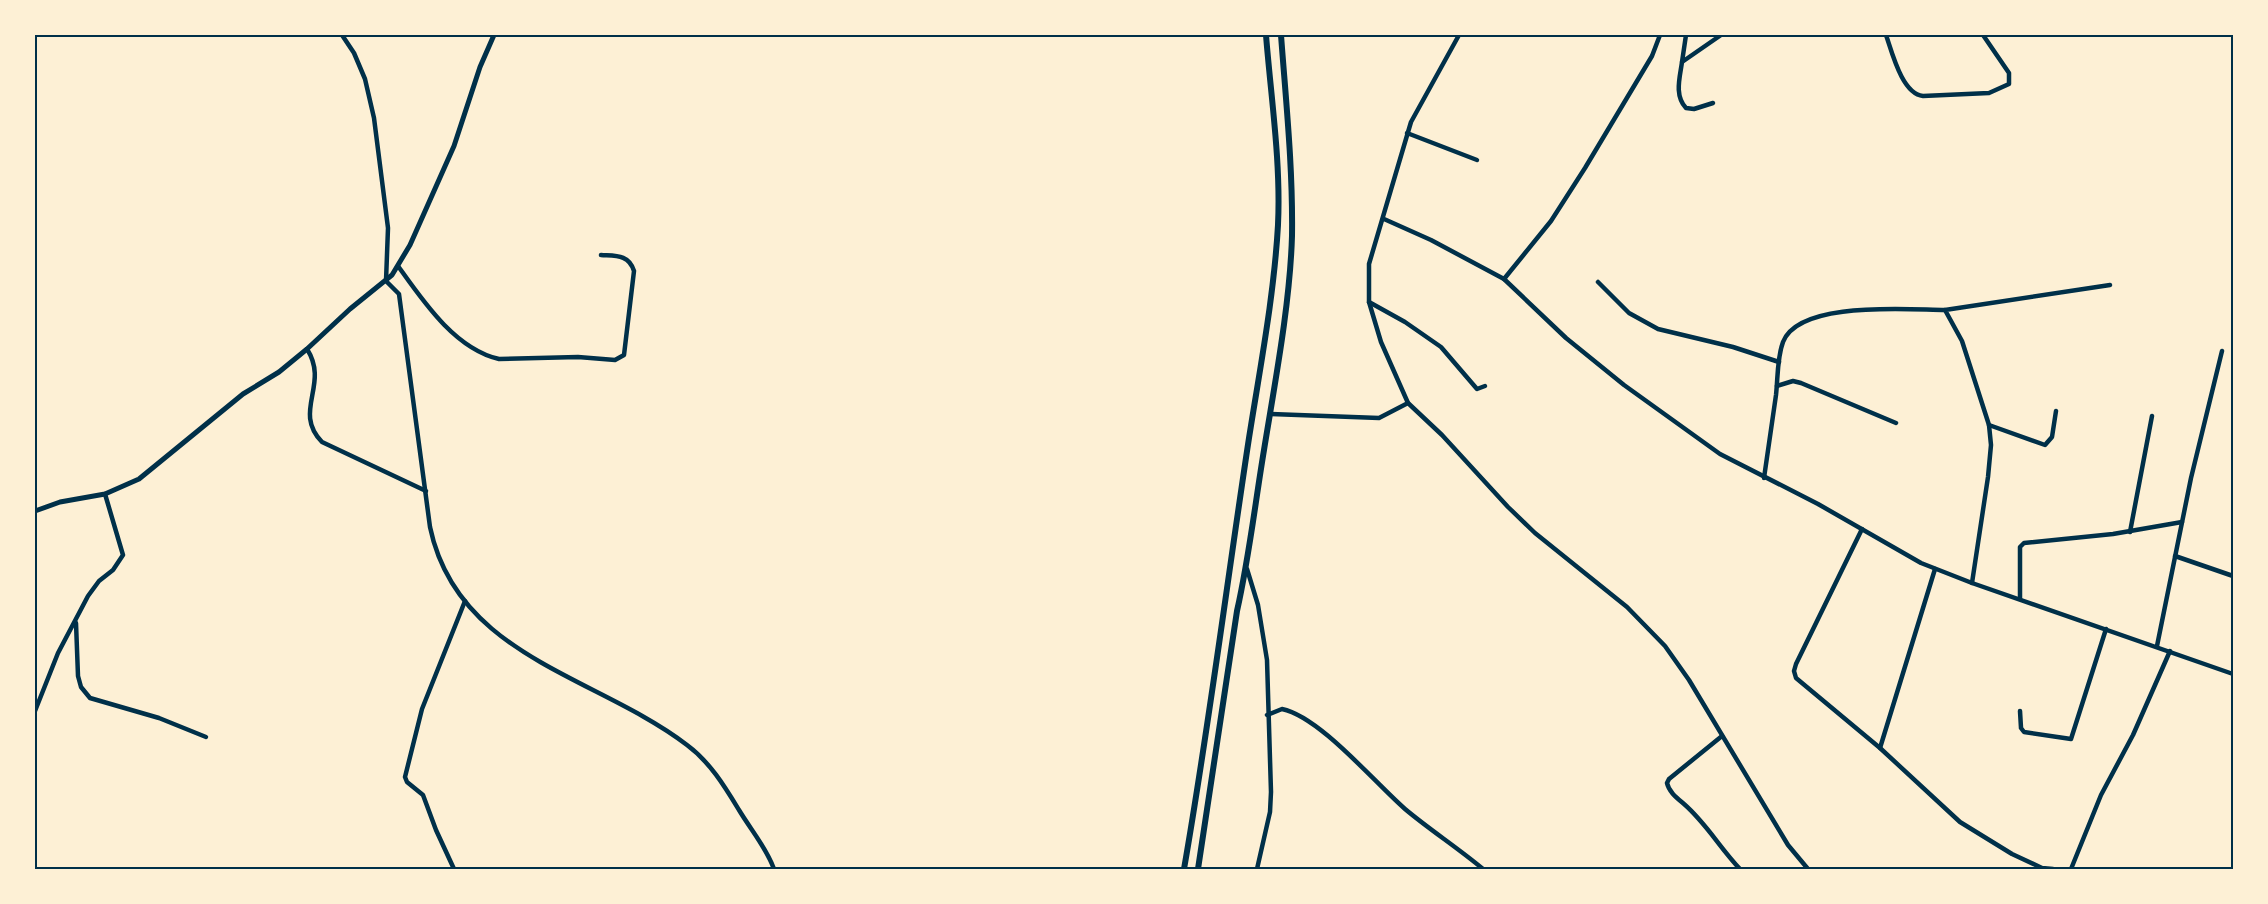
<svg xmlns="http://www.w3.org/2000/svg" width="2268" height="904" font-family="'Times New Roman',serif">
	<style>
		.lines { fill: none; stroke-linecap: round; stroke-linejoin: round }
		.minor { stroke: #003049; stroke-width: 4.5 }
		.tertiary { stroke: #003049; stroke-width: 5 }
		.secondary { stroke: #003049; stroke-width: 6 }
		.neatline { fill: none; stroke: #003049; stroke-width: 2 }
	</style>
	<rect width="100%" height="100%" fill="#fdf0d5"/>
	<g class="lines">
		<!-- minor -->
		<g class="minor">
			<path d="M342,35L354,53L365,79L374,118L388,228L386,281L399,294L430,527C457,657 597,676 687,745C710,762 725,787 739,810C751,830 766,847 774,869"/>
			<polyline points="1459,35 1411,122 1369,264 1369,302 1381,342 1408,403 1442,435 1508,507 1535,533 1627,607 1665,646 1689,680 1788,845 1808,869"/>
			<polyline points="1686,35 1682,62 1721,35"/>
			<path d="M1886,35C1892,52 1902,94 1923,96L1989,93L2009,84V73L1983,35"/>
			<path d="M1682,62C1680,77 1674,95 1686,108L1694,109L1713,103"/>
			<polyline points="1407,133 1477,160"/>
			<polyline points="1384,219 1431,240 1504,279 1566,338 1624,385 1720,454 1818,504 1921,563 1972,583 2233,674"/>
			<path d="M398,266C423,301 455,349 499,359L578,357L615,360L624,355L634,271C629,254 615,256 601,255"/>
			<polyline points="1504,279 1551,221 1585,168 1652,56 1660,35"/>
			<polyline points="1598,282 1629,313 1658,329 1733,347 1779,362"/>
			<polyline points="1369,302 1405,322 1441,347 1477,389 1485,386"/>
			<path d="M307,349C330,385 292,411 322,442L426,491"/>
			<polyline points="1777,386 1793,381 1801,383 1896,423"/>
			<polyline points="1271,414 1379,418 1408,403"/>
			<polyline points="1989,425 2045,445 2052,437 2056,411"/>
			<path d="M1764,478C1768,450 1772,422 1776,395C1778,377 1777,358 1783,342C1799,300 1909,310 1945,310"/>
			<polyline points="1862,529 1796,664 1794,671 1796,678 1880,748 1960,822 2012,854 2042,868 2053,869"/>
			<polyline points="2130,532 2152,416"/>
			<polyline points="2175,556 2233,576"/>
			<polyline points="1247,569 1258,605 1267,660 1271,792 1270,812 1257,869"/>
			<polyline points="1972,583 1988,477 1991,445 1989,425 1962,341 1945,310 2110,285"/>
			<polyline points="2020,599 2020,547 2024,543 2113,534 2182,522"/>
			<polyline points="76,623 78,676 81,687 90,698 159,718 206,737"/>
			<polyline points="2157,646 2191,478 2222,351"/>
			<polyline points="35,711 58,653 88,596 99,581 113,570 123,555 105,494"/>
			<polyline points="2020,711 2021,728 2024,732 2071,739 2106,629"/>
			<path d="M1267,715L1282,709C1320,717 1374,782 1405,809C1430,830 1458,848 1483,869"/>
			<path d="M1722,736L1669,779L1667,783C1669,792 1677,798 1684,804C1706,823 1720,848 1740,869"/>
			<polyline points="1880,748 1935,569"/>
			<polyline points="454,869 436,830 423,795 407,782 405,777 422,709 465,601"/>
			<polyline points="2071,869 2101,795 2133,735 2170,651"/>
		</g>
		<!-- tertiary -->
		<polyline class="tertiary" points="35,511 60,502 105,494 139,479 243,394 279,372 307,349 350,309 392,275 410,245 454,146 480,67 494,35"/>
		<!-- secondary -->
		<g class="secondary">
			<path d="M1184,869C1209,726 1227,582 1249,438C1260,368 1274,296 1278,225C1281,162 1271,98 1266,35"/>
			<path d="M1198,869L1237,611C1249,558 1255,504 1264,450C1275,382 1290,304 1292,236C1293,168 1286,102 1281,35"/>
		</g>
	</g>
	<!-- border -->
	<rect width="2268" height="904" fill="none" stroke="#fdf0d5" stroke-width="72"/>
	<rect x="36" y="36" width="2196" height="832" class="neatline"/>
</svg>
